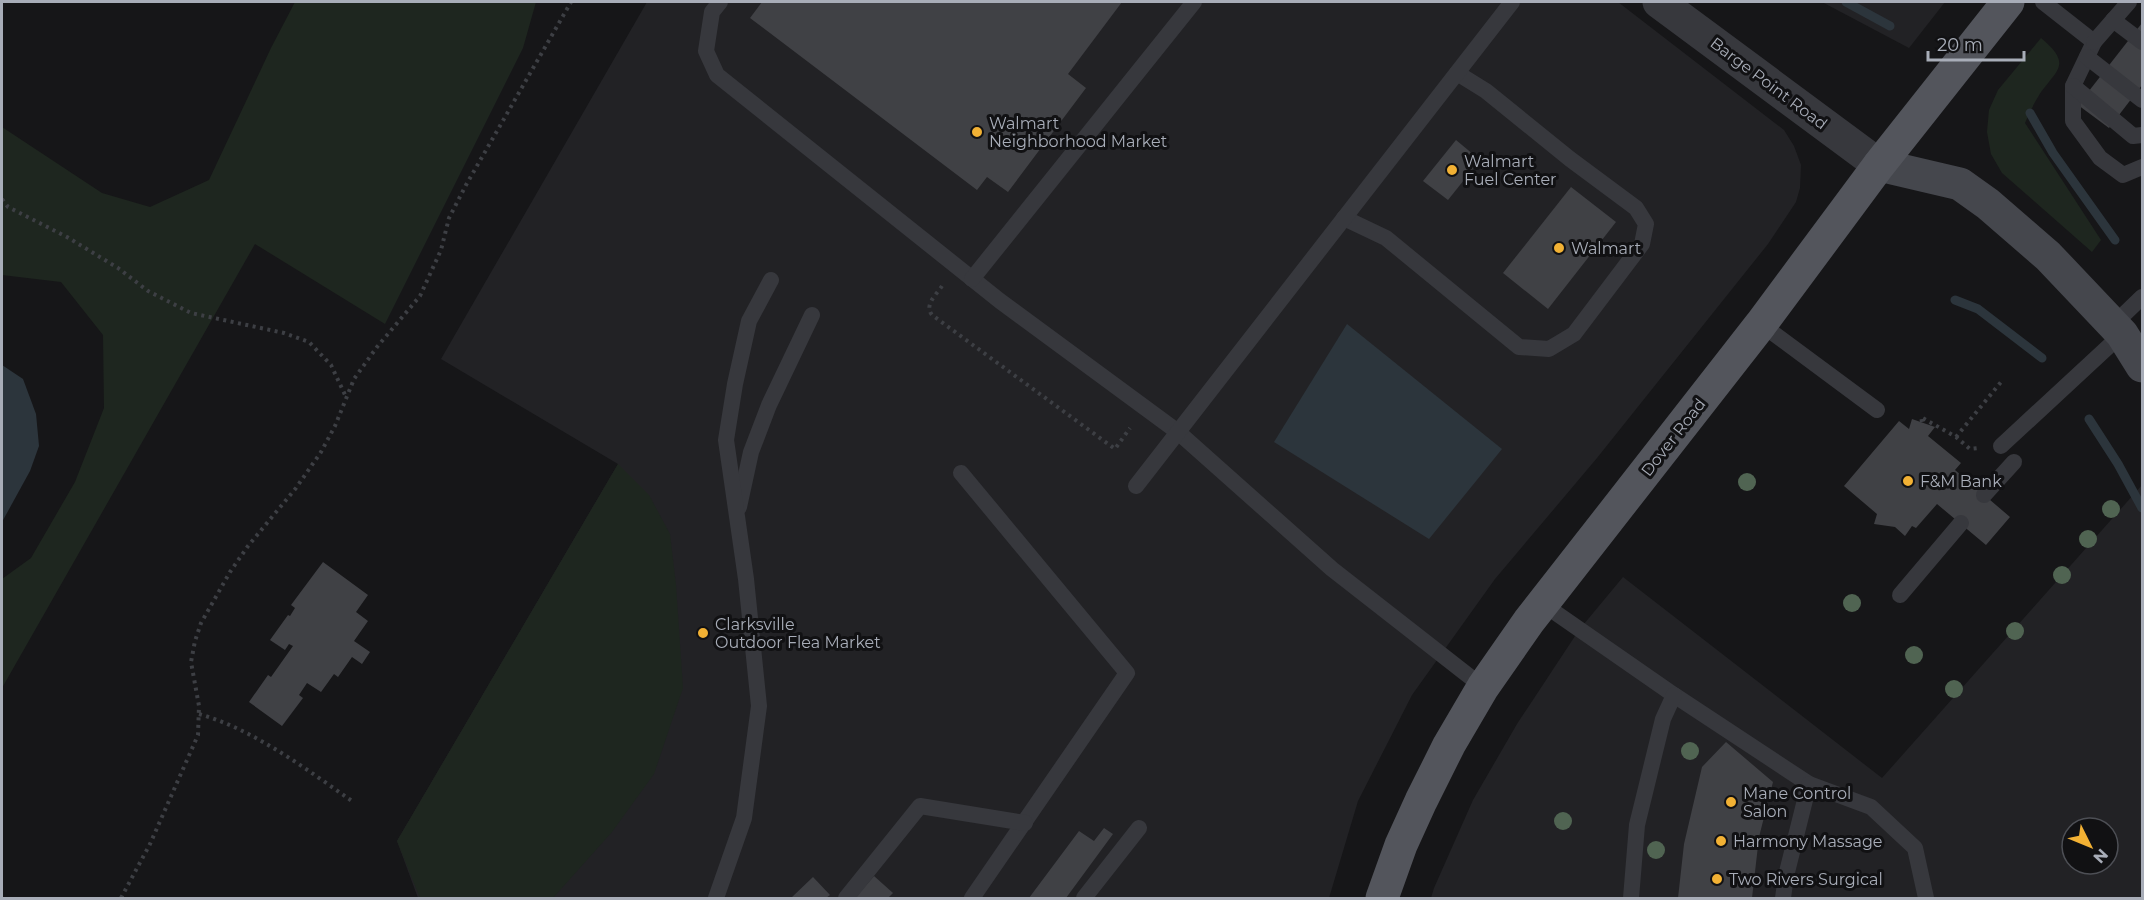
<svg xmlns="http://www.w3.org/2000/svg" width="2144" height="900" font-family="Montserrat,sans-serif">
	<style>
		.built { fill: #222225; fill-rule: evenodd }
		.green { fill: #1e261f }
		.water { fill: #2c353c }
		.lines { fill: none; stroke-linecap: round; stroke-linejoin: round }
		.stream { stroke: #2c353c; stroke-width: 9 }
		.building { fill: #404145 }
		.path { stroke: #3d3f44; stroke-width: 4; stroke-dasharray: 3 4.5; stroke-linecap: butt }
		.lane { stroke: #37383d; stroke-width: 16 }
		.street { stroke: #37383d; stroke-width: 33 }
		.secondary { stroke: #45474d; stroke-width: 33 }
		.primary { stroke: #53555c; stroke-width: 33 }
		.tree { fill: #506452 }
		.poi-dot { fill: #f2b134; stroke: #111113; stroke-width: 2 }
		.labels { text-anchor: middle; stroke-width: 6; stroke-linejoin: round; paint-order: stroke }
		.street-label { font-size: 16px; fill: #a8adb8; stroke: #111113 }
		.poi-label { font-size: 16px; fill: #a8adb8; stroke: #111113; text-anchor: start }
	</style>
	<rect width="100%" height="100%" fill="#161618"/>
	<!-- built -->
	<g class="built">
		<polygon points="647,2 1618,2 1784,130 1794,146 1801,165 1800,188 1796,202 1768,244 1597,458 1495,579 1412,695 1358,801 1329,898 418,898 397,841 618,464 441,359"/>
		<polygon points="1822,2 1945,2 1909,48"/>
		<path d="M2142,485V898H1431L1434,888L1473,800L1517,724L1579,630L1623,577L1882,778ZM2072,828H2108V864H2072Z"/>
	</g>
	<!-- green -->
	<g class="green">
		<polygon points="295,2 536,2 523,48 385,324 255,244 2,688 2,579 31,558 75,482 104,408 103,335 61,282 2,275 2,127 102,193 150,207 209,180 271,48"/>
		<path d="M2041,38C2075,66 2054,71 2038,97C2033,105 2029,114 2025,123L2101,240L2092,252L2002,173L1991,154L1987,132L1989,110L1998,90Z"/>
		<polygon points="618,464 649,495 670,534 676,585 683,688 654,774 612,832 553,898 420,898 397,841"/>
	</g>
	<!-- water -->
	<g class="water">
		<polygon points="1347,324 1502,449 1429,539 1274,442"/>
		<polygon points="2,365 23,379 36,414 39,446 30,471 2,522"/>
	</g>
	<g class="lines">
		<!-- stream -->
		<g class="stream">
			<polyline points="1846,2 1890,26"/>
			<polyline points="2030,113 2053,153 2115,240"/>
			<polyline points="1955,300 1978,309 2042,358"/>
			<polyline points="2089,419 2118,464 2142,508"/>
		</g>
	</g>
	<!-- building -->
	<g class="building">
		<polygon points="762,2 1122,2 1068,74 1086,88 1008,192 987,177 977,190 750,18"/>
		<polygon points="2142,23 2142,85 2109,128 2078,105"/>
		<polygon points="1456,140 1480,160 1448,200 1423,181"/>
		<polygon points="1571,187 1616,222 1548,309 1503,273"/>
		<polygon points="1912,419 1935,427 1928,436 1961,463 1955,470 2010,517 1986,545 1937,504 1916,528 1912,526 1905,536 1895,527 1874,524 1877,514 1844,486 1899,421 1909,429"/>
		<polygon points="323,562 368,595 356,612 368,621 354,641 370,652 362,664 352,657 338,677 334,674 321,692 307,683 299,695 303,698 282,726 249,702 268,675 271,677 293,646 289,644 285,650 270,640 288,615 290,616 295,608 291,605"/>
		<polygon points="1726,742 1773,782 1759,837 1752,898 1678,898 1684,844 1702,767"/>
		<polygon points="1104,828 1113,834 1066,898 1029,898 1079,831 1094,841"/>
		<polygon points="874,876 893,893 888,898 855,898"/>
		<polygon points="813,877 830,895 826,898 791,898"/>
	</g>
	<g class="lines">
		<!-- path -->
		<g class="path">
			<polyline points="2,199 8,207 67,237 118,268 148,291 191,313 284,333 309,342 331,365 346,397"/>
			<path d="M942,286C936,295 924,305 932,315L1115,449L1130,428"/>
			<polyline points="1922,422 1921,417 1956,437 1970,449 1979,448"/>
			<polyline points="1956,437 2001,382"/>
			<path d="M199,714C253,729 306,769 352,801"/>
			<polyline points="121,898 150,844 198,735 199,706 191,662 195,641 201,623 230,572 248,546 296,488 321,452 335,426 354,379 377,347 420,296 441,250 449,218 466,185 571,2"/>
		</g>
		<!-- lane -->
		<g class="lane">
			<polyline points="720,2 712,12 706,51 717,75 1000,301 1178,432 1332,569 1483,687"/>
			<polyline points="2043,2 2094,42 2073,86 2073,121 2100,158 2123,175 2142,167"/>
			<polyline points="2113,20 2142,42"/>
			<polyline points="2094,42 2129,2"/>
			<polyline points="2087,57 2142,100"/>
			<polyline points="2073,86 2133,136 2142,135"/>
			<polyline points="1344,218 1386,238 1519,347 1549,349 1574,334 1642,244 1646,224 1636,208 1570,159 1486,91 1457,73"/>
			<polyline points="972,279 1194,2"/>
			<polyline points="1761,324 1877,410"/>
			<polyline points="2113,325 2142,297"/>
			<polyline points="2001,446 2122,334"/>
			<polyline points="961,473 1127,673 972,898"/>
			<polyline points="1136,486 1512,2"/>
			<polyline points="1984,495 2014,462"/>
			<polyline points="739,507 751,452 769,405 812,315"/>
			<polyline points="1900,595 1961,523"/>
			<polyline points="1543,604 1674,695 1809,784 1786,876 1783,898"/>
			<polyline points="1809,784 1871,807 1915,848 1926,898"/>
			<polyline points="716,898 744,818 759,706 746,579 726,440 735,384 749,321 771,280"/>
			<polyline points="846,898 920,806 1025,823"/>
			<polyline points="1084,898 1139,828"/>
			<polyline points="1631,898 1637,825 1663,719 1674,695"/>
		</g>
		<!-- street -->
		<polyline class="street" points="1659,2 1879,165"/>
		<!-- secondary -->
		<polyline class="secondary" points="1879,165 1960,184 1988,204 2048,256 2122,334 2142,366"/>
		<!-- primary -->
		<polyline class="primary" points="1382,898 1401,845 1421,801 1449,745 1483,687 1529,621 1761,324 1879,165 2008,2"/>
	</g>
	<!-- trees -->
	<g class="tree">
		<circle cx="1747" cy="482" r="9"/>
		<circle cx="2111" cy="509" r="9"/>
		<circle cx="2088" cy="539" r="9"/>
		<circle cx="2062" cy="575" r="9"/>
		<circle cx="1852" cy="603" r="9"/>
		<circle cx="2015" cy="631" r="9"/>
		<circle cx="1914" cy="655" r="9"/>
		<circle cx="1954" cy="689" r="9"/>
		<circle cx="1690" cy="751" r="9"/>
		<circle cx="1563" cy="821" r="9"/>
		<circle cx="1656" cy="850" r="9"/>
	</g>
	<!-- markers -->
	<g class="poi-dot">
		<circle cx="977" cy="132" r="6"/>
		<circle cx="1452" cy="170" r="6"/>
		<circle cx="1559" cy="248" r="6"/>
		<circle cx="1908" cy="481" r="6"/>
		<circle cx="703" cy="633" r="6"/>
		<circle cx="1731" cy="802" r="6"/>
		<circle cx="1721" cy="841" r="6"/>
		<circle cx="1717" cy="879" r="6"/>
	</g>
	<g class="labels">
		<!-- street labels -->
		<g class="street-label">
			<text transform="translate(1769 83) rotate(37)" y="6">Barge Point Road</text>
			<text transform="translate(1673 437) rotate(-52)" y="6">Dover Road</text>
		</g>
		<!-- poi labels -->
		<g class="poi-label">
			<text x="989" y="129">Walmart<tspan x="989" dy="18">Neighborhood Market</tspan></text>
			<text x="1464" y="167">Walmart<tspan x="1464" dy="18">Fuel Center</tspan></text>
			<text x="1571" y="254">Walmart</text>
			<text x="1920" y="487">F&amp;M Bank</text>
			<text x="715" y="630">Clarksville<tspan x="715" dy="18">Outdoor Flea Market</tspan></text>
			<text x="1743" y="799">Mane Control<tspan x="1743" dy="18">Salon</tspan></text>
			<text x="1733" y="847">Harmony Massage</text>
			<text x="1729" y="885">Two Rivers Surgical</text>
		</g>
	</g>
	<!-- border -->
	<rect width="2144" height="900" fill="none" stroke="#a8adb8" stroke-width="6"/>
	<!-- north arrow -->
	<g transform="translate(2090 846) rotate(133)"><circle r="28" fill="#111113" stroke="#4d4f55" stroke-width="1.5"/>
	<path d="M0-4.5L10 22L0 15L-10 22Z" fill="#f2b134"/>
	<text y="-9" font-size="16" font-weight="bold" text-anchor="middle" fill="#a8adb8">N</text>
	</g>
	<!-- scale -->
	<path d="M1928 51v9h96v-9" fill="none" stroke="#a8adb8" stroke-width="3"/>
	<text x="1937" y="51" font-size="18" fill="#a8adb8" stroke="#111113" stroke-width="4.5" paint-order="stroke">20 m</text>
</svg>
